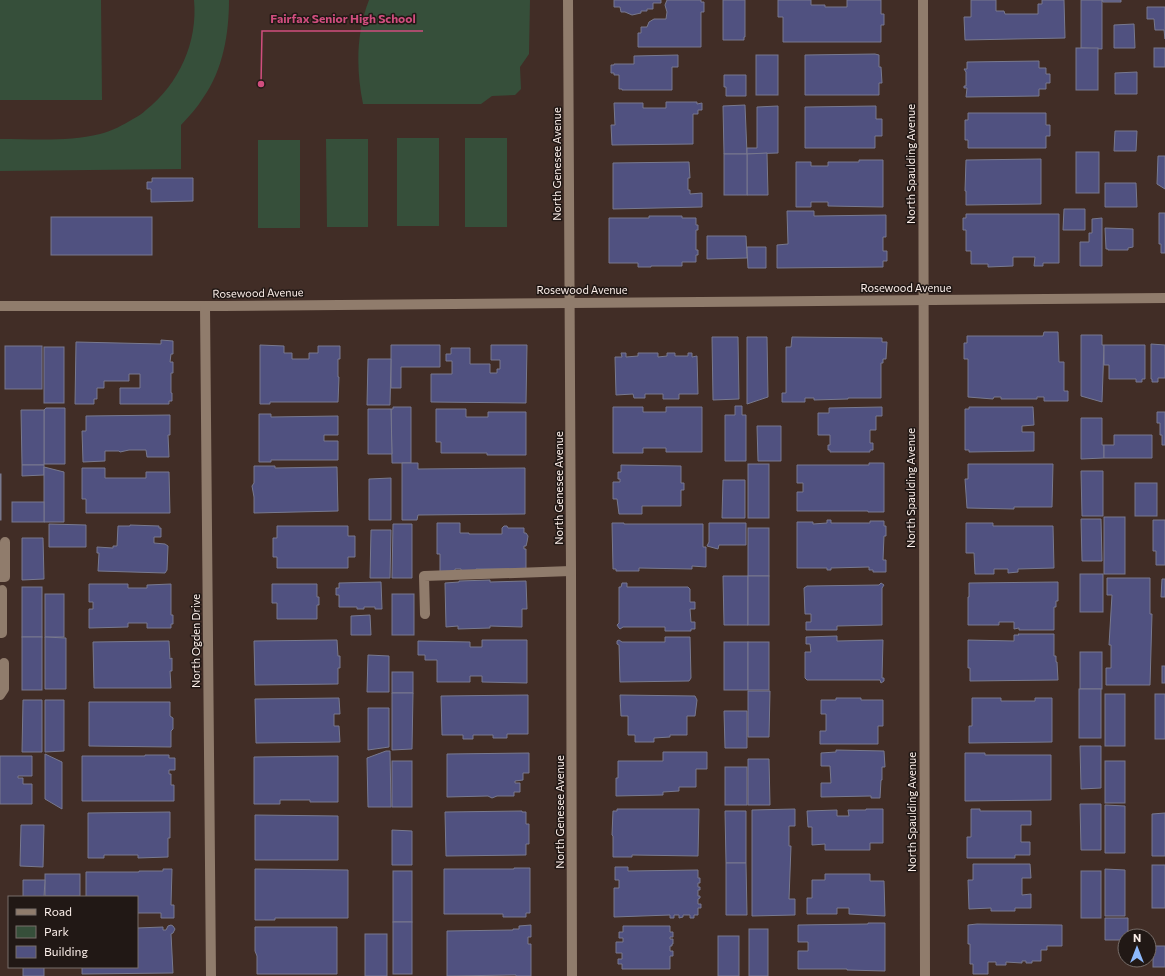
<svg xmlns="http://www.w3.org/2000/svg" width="1165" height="976" font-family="Commissioner,sans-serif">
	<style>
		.green { fill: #364f3a }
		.building { fill: #505180; stroke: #78798e }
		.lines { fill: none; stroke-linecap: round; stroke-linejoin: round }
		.minor { stroke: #907c6c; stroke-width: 10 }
		.labels { text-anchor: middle; stroke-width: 3; stroke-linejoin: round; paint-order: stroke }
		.street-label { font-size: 11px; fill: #fbeee9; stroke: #211815 }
		.leader { fill: none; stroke: #d04e7e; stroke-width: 1.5 }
		.callout-dot { fill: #d04e7e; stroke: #211815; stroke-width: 1.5 }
		.callout-label { font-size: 12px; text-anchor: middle; font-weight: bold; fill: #d04e7e; stroke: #211815; stroke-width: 3; stroke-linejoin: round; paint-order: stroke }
	</style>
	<rect width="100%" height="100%" fill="#412d26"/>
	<!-- green -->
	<g class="green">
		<polygon points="0,0 101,0 102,100 0,100"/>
		<path d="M194,0H229C229,34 223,70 203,98C197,108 189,116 181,125V169L0,171V139C33,139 68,142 100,134C112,131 123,125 133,119C138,116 142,114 146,110C179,84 198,42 194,0Z"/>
		<path d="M369,0H530L529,54L520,67L521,89L515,95L492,96L481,104H363C356,70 356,33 369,0Z"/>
		<rect x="397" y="138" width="42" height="88"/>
		<rect x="465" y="138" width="42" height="89"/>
		<polygon points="326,139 368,139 368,227 327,227"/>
		<rect x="258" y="140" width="42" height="88"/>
	</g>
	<!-- building -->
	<g class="building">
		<polygon points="614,0 661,0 661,3 653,3 653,9 647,9 647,11 641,11 641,13 632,15 625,12 621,12 620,7 614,7"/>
		<polygon points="667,0 701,0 701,2 704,2 704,12 701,12 701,47 638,47 638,33 641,33 641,27 647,27 649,22 654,19 666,19 667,12 665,5"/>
		<polygon points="723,0 745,0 745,37 744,37 744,40 723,40"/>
		<polygon points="778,0 811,0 811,5 825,5 825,7 847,7 847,0 881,0 881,14 884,14 884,25 881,25 881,42 783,42 783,17 778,17"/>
		<polygon points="971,0 996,0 996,11 1004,11 1005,14 1038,14 1038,4 1042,4 1042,0 1064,0 1065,38 965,40 964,17 971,17"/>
		<polygon points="1081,0 1102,0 1102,49 1081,48"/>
		<polygon points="1102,0 1121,0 1121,2 1103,2"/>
		<polygon points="1147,7 1165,7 1165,39 1164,30 1155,30 1154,19 1147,19"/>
		<polygon points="1134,24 1135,48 1114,48 1114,25"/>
		<rect x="1076" y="48" width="22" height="42"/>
		<rect x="1154" y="48" width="11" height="19"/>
		<polygon points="875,54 879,55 879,67 881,67 882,83 879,83 879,95 805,95 805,55"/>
		<polygon points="678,55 678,67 672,67 672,90 622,90 622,89 619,89 619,75 614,75 614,73 611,73 611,65 614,65 614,64 634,64 634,56"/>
		<rect x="756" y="55" width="22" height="40"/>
		<polygon points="1039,61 1039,68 1046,68 1046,74 1050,74 1050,83 1046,83 1046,89 1039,89 1039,96 966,97 967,88 964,88 964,86 966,86 966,72 964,69 967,69 967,62"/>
		<polygon points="1137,72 1137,94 1115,94 1115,73"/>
		<polygon points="724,75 746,75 746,96 726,96 726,87 724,87"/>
		<polygon points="666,102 697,102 697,104 702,103 702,110 698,110 698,114 693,114 693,144 612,145 611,125 615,125 614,103 643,103 643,108 666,108"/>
		<polygon points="745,105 747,154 724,154 723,106"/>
		<polygon points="778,106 778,153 747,154 747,148 757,148 757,107"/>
		<polygon points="876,106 876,119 882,119 882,136 875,136 875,148 805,148 805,107"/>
		<polygon points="968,113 1046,113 1046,125 1050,125 1050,136 1046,136 1046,148 968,148 968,140 965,140 965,120 968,120"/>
		<polygon points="1115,131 1137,131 1136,151 1114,151"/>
		<rect x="1076" y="152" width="23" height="41"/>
		<polygon points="767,153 768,195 747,195 747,154"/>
		<rect x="724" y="154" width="23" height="41"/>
		<polygon points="1158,156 1165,156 1165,189 1157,184"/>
		<polygon points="1041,159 1041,204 966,205 966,191 965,191 966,160"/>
		<polygon points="859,160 883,160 883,207 828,206 828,202 811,202 811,207 796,207 796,162 811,162 811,166 828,166 828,162 859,162"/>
		<polygon points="689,162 690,178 688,178 688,190 690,190 690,194 702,193 702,207 613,209 613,163"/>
		<polygon points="152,178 193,178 193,201 151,202 151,189 147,189 147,182 152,182"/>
		<polygon points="1105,183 1136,183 1137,207 1105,207"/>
		<polygon points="1064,209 1085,209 1085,230 1063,230"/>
		<polygon points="787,211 814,211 814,216 886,215 886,237 883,237 883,251 887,251 887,261 883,261 883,267 777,268 777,245 788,244"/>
		<polygon points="1159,213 1165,213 1165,253 1161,253 1161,244 1159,244"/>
		<polygon points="966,214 1059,214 1059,263 1043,263 1043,266 1034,266 1035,257 1013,257 1013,266 988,267 988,264 971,264 971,251 966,251 966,230 963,230 963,218 966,218"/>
		<polygon points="649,216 682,216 682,218 696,218 696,225 698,225 698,230 696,230 696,250 698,250 698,255 696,255 696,262 682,262 682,266 651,266 651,267 638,267 638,263 609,263 609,218 649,218"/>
		<rect x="51" y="217" width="101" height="38"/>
		<polygon points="1102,218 1102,266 1080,266 1080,242 1089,242 1089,233 1092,233 1092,219"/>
		<polygon points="1105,228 1133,229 1133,247 1128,248 1128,250 1108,250 1108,249 1106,249"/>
		<polygon points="707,236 746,236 747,258 707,259"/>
		<polygon points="747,247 766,247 766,268 748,268"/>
		<polygon points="1044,332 1058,332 1059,362 1064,362 1064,391 1068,391 1068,401 1044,401 1044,397 1037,397 1037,399 1001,399 1001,397 994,397 993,399 968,397 968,359 964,359 964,343 967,343 967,336 1043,336"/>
		<polygon points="1081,335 1102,335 1102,345 1104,345 1102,402 1081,396"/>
		<polygon points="712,337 738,337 739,399 713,400"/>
		<polygon points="747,337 767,337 768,397 747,404"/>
		<polygon points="792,337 882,338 882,342 887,342 886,359 883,359 883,363 881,363 881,398 848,398 848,399 814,400 814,398 805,398 805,402 782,402 782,393 786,393 786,347 791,347"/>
		<polygon points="161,340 173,341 173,354 171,354 170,362 173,362 173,373 171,373 171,393 172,393 172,401 169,401 169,404 120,404 120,388 140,388 140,374 129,374 129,381 104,381 104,388 97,388 97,399 94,399 94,404 75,404 76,342 161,344"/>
		<polygon points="1151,344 1165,345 1165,378 1158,378 1158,382 1152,382 1152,379 1151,379"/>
		<polygon points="260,345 284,346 284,353 292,353 292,359 309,359 309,353 318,353 318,346 340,346 340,359 338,359 338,377 339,377 338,402 270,402 270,404 260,404"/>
		<polygon points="391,345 440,345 440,367 401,367 401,388 391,388"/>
		<polygon points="491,345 527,345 526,403 431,402 431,374 452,374 452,361 446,361 446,354 451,354 451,348 470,348 470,364 490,364 490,373 497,373 497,369 500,369 500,360 491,360"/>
		<polygon points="1104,345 1145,345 1145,379 1142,379 1142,382 1136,382 1136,379 1109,379 1109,365 1104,365"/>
		<rect x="5" y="346" width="37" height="43"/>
		<rect x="44" y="347" width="20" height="56"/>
		<polygon points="621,353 626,353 626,357 638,356 638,353 658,353 658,357 667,356 667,353 675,353 675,356 688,356 688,353 692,353 692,357 697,356 698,394 679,394 679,399 663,399 663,394 645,394 645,398 634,398 633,394 616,395 615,357 622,357"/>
		<polygon points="368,359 391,359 390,405 367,405"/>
		<polygon points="735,406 742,406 742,415 746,415 746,461 725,461 725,415 735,415"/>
		<polygon points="393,407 411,407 411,463 392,463 391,409 393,409"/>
		<polygon points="613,407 643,407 643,412 666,412 666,407 702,407 702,452 666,452 666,448 643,448 643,453 613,453"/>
		<polygon points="882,407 882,416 876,416 876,430 870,430 870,443 873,443 873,450 870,450 870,452 830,452 830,450 828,450 828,445 830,445 830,435 818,435 818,413 829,413 829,408"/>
		<polygon points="969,407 1033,407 1034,425 1022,426 1022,432 1034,432 1034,451 969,452 969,450 965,450 965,409 969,409"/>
		<polygon points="46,408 65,408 65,464 44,464 44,410"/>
		<polygon points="368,409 391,409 392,454 368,454"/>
		<polygon points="436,409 466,409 466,417 488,417 488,412 526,412 526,455 487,455 487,453 441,453 441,442 436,442"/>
		<polygon points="21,410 44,410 44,465 22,465"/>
		<polygon points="1157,412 1165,412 1165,445 1162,445 1162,435 1160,435 1160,423 1157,423"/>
		<polygon points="259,414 271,414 271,417 338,416 338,435 324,435 324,441 338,441 338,460 271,460 271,462 259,462"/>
		<polygon points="170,415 170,435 168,435 169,457 147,457 146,450 129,450 120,452 119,451 105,451 105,461 83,462 82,431 86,431 86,416"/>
		<polygon points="1081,418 1102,418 1102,445 1104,445 1104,458 1081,459"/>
		<polygon points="757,426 781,426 781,461 758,461"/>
		<polygon points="1114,435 1152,435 1152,458 1104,458 1104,445 1114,445"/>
		<polygon points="402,463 418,463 418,469 525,468 525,514 418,515 417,520 402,520"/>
		<polygon points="869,463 884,463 884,512 868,512 868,511 797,511 797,492 803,492 803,483 797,483 797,465 869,465"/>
		<rect x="748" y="464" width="21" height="54"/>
		<polygon points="968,464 1053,464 1052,507 1014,507 1014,509 967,508 965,479 968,479"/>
		<polygon points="22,465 44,465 44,475 22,476"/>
		<polygon points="621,465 681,466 681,483 684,483 684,490 681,490 681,506 642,506 642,514 619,514 617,499 613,499 613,482 620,482 620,479 618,479 618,472 621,472"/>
		<polygon points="254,466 275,466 275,468 337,467 338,511 254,513 254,497 252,486 254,483"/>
		<polygon points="44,467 64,472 64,522 44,522"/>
		<polygon points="82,468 105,468 105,478 146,478 146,472 169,472 170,513 86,513 86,499 82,499"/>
		<polygon points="1081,471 1103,471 1103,516 1082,516"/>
		<rect x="0" y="474" width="1" height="46"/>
		<polygon points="391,478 391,520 369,520 369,479"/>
		<polygon points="723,480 745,480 745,518 722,518"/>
		<rect x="1135" y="483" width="22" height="33"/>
		<rect x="12" y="502" width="32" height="20"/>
		<rect x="1104" y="517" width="21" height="57"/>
		<polygon points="1081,519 1101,519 1102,561 1082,561"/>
		<polygon points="827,520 831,520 831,523 870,523 870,521 884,521 884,526 886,526 886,536 884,536 883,560 886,560 886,572 873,572 873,570 869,570 869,567 831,568 831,570 827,570 827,568 797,568 797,522 813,522 813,524 827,523"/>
		<polygon points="1153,520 1165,520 1165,565 1156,565 1156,551 1153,551"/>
		<polygon points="437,523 460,523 460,533 469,533 469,534 502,534 502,528 504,526 507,526 508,528 524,528 524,533 526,533 528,536 527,542 526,546 524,546 524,549 526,549 526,569 476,569 476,572 461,572 461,569 455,569 455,572 440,572 440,554 437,554"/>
		<polygon points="612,523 624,523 624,524 703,524 703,547 706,547 706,567 692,566 692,569 639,568 639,571 616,571 616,569 613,569"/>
		<polygon points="709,523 746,523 746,545 719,545 718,549 707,546 709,542"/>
		<polygon points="966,523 993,523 993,526 1053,526 1054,568 1018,569 1018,572 1008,573 1008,569 994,569 994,574 975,574 974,553 966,553"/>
		<polygon points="49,524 86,525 86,547 49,547"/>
		<polygon points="393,524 412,524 412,578 392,578"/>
		<polygon points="130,525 159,526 159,528 161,528 161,537 154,537 154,543 165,544 168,546 167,570 165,573 98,571 99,553 97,553 97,547 113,548 113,546 117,546 118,526 130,526"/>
		<polygon points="277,526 348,526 348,536 355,536 355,557 348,557 348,568 277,568 277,557 273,557 273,538 277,538"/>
		<rect x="748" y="528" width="21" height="48"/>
		<polygon points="371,530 391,530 390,578 370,578"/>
		<polygon points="22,538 43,538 44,579 22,580"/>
		<rect x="1080" y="574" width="23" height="38"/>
		<polygon points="723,576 748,576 748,625 724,625"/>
		<rect x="748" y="576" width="21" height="49"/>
		<polygon points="1107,578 1150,578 1150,614 1152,614 1150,685 1106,685 1106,668 1111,668 1111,645 1109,645 1112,595 1107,595"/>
		<polygon points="1162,579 1165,579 1165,597 1161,597"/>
		<polygon points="490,580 490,582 526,581 527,609 522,609 522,627 490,626 490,628 458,629 458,626 446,627 445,583 459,582 459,581"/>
		<polygon points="381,582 382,609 375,609 375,607 364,607 364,609 357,609 357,607 339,607 339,595 336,595 336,588 339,588 339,583"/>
		<polygon points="1058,582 1058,601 1056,601 1056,607 1054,607 1054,630 1019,630 1019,628 1014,629 1014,622 999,622 999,625 968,625 968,597 969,597 969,583"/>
		<polygon points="622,583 627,583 627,587 688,587 690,589 690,602 695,602 695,609 690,609 691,622 695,622 695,629 691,629 691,631 665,631 665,627 623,627 620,629 619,628 617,625 619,623 619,587 621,587"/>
		<polygon points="881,583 884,585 882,588 882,625 837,626 837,630 806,630 806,622 811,622 811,614 805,614 804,588 807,586 879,585"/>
		<polygon points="89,584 128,584 128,588 147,588 147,585 171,584 171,615 173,615 173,624 171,624 171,628 147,628 147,623 128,623 128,627 89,628 89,609 93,609 93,602 89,602"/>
		<polygon points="272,584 317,584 317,597 319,597 319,605 317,605 317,619 277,619 277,603 272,603"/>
		<rect x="22" y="587" width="20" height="50"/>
		<rect x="45" y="594" width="19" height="43"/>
		<rect x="392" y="594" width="22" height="41"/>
		<polygon points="370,615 371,635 351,635 351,616"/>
		<polygon points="1018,634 1054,634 1054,656 1056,656 1056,662 1057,662 1058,680 970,681 970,668 968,668 968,640 1014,641 1014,635 1019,635"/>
		<polygon points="837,636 837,641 883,640 882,678 884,678 884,681 881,683 880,680 807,680 805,678 805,652 811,652 810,644 806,644 806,637"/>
		<rect x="22" y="637" width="20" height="53"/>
		<polygon points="45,637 66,638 66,689 45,689"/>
		<polygon points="665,637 690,637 691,678 689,681 620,682 619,645 617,644 617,641 619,640 622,642 665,642"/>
		<polygon points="337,640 338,656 340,656 340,668 338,668 338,684 255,685 254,641"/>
		<polygon points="482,640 527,640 527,683 482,682 482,676 470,676 470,682 437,682 437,660 425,660 425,655 418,655 418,641 470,642 470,647 482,647"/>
		<polygon points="169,641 170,659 172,658 172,671 170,671 171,688 94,688 93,642"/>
		<rect x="724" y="642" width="24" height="48"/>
		<rect x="748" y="642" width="21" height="48"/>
		<rect x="1080" y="652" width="22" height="37"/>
		<polygon points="368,655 389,656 389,692 367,692"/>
		<rect x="1162" y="666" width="3" height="17"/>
		<rect x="392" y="672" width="21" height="21"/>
		<rect x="1079" y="689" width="22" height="49"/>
		<polygon points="748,691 770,691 769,737 748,737"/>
		<polygon points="392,693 413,693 412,749 392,750"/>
		<rect x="1105" y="694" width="20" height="52"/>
		<rect x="1155" y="694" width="10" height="45"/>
		<polygon points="528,695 528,734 507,734 507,738 493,738 493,735 473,735 473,739 463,739 463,735 442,735 441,696"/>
		<polygon points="620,695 695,696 697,700 695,716 687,716 687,735 670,735 670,737 654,738 654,742 635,742 635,735 628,735 628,716 621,716"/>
		<polygon points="339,698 340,714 334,714 334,726 339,726 340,742 256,743 255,699"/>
		<polygon points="836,698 861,698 861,700 883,700 883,726 878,726 878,744 820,744 820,731 826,731 826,714 821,714 821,700 836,700"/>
		<polygon points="972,698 1001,698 1001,701 1035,701 1035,698 1052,698 1052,742 969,743 969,726 972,726"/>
		<polygon points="23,700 42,700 42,752 22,752"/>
		<polygon points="45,700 64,700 64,751 45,752"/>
		<polygon points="89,702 170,702 170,716 173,718 173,729 171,731 171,747 89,746"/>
		<polygon points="368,708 389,708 389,747 368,750"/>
		<polygon points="724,711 747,711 747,748 725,748"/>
		<polygon points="1080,746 1101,746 1101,788 1081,789"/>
		<polygon points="836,750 884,751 885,767 882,767 882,780 881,780 880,798 871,798 871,796 821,797 821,783 831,783 830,766 821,766 821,753 836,752"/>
		<polygon points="386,751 390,751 391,807 368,807 367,758"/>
		<polygon points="663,752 707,752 707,769 696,769 696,787 679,787 679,791 663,792 663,795 616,796 616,778 618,778 618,761 663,761"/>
		<polygon points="529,753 529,773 523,773 523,780 515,781 515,783 520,783 520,792 514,792 514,796 497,796 492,798 488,796 447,797 447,754"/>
		<polygon points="965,753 985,753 985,755 1051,755 1051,800 965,801"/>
		<polygon points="45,754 62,762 62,809 45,799"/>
		<polygon points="145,755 169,755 169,758 175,758 175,770 169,770 169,774 171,774 171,785 174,785 174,801 82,801 82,756 145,756"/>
		<polygon points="0,756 32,756 32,776 18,776 18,778 23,778 23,784 32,784 32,804 0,804"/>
		<polygon points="338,756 338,802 310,802 310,800 280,800 280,804 254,804 254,757"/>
		<polygon points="748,759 769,759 770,805 748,805"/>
		<rect x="392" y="761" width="20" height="46"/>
		<rect x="1105" y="761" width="20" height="42"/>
		<rect x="725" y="767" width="22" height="38"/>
		<polygon points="1080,804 1101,804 1101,850 1081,850"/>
		<polygon points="1105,805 1125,806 1125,853 1105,853"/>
		<polygon points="617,809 699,809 698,856 632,855 632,857 613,857 613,836 612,835 613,811 617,811"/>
		<polygon points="795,809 795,826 789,826 789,846 791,846 789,899 795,899 795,915 752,916 752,810"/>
		<polygon points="866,809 883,809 883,843 870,843 870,850 825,850 825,844 812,845 812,827 808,827 807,811 837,810 837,816 849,816 848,810 866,810"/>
		<polygon points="971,809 980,809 980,811 1031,811 1031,825 1021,825 1021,842 1030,842 1030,855 1015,855 1015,858 967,858 967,837 971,837"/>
		<polygon points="522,811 522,812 526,812 526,824 529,824 529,844 526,844 526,855 446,856 445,812"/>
		<polygon points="725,811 746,811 746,863 726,863"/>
		<polygon points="170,812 170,838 168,838 168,857 138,858 138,855 104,855 104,858 88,858 88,813"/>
		<polygon points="1165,813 1165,856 1152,856 1152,814"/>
		<polygon points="255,815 338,816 338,860 255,860"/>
		<polygon points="21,825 44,825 43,867 20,866"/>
		<polygon points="392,830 412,831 412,865 392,865"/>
		<polygon points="726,863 746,863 747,915 726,915"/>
		<polygon points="973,864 1030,864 1031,878 1022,878 1022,895 1031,894 1031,908 1015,908 1015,911 991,911 991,908 969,909 968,880 973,880"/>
		<rect x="1152" y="865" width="13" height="43"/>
		<polygon points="615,867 628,867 628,871 698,870 698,878 700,878 700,883 698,883 698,887 700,887 700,890 698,890 698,896 700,896 700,898 698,899 698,904 701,904 701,908 698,908 698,915 694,915 694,918 690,918 690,915 683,915 683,917 679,918 679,915 674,915 674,918 670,918 670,915 614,917 614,888 619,888 619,880 615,880"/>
		<polygon points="514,868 530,868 530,913 526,913 526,917 503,917 503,914 444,914 444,869 514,869"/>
		<polygon points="163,869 172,869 171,905 174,905 174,918 161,918 161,913 137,913 137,897 86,897 86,872 139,872 139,871 163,871"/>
		<polygon points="255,869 348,870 348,918 275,918 275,920 255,920"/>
		<polygon points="1105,869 1125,870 1125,916 1105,916"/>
		<rect x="393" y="871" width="19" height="51"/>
		<rect x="1081" y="871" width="20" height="47"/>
		<rect x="45" y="874" width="35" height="22"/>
		<polygon points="825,874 870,874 870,881 884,881 885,916 849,914 849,908 837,908 837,914 807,914 807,898 812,898 812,880 825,880"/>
		<polygon points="23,880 45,880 44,897 23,897"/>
		<polygon points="1105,918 1128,918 1128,936 1125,936 1125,940 1105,940"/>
		<rect x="393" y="922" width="19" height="52"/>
		<polygon points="868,923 885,923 885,971 847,970 847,969 798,969 798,951 808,951 808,942 798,942 798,925 868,924"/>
		<polygon points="977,924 1062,925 1062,946 1047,946 1047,950 1041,950 1041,961 1032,961 1032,963 1026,963 1026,961 1022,961 1022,963 1006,962 1006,965 996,965 996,962 988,962 988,974 973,974 973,964 970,964 970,944 968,944 968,925"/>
		<polygon points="171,925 173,926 175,929 173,933 171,934 173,973 82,974 82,967 137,967 137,928 163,927 163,930 166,930 168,926"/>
		<polygon points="531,925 531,937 528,937 528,944 531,944 531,976 516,976 516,975 447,976 447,931 513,930 513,929 519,929 519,926"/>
		<polygon points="623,926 670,926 670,932 673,932 673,937 670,937 670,939 673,939 673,944 672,944 672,946 670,946 670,951 673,951 673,956 670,956 670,969 622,969 622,964 618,964 618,959 622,959 622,953 616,953 616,942 623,942 623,938 619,938 619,932 623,932"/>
		<polygon points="255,927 337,927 337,974 257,974 257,956 255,951"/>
		<rect x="749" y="929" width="19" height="47"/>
		<rect x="365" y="934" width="22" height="42"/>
		<rect x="718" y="936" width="21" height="40"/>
		<rect x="1153" y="946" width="12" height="21"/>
		<rect x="23" y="967" width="21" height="9"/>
	</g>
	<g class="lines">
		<!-- minor -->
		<g class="minor">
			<polyline points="568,0 571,571 572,976"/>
			<polyline points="923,0 925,976"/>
			<polyline points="0,306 223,306 1165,298"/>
			<polyline points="205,306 211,976"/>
			<polyline points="0,577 5,577 5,542"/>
			<polyline points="425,614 424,576 571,571"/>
			<polyline points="0,633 2,633 2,590"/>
			<polyline points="0,695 4,689 4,663"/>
		</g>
	</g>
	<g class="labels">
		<!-- street labels -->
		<g class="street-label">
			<text transform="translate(557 164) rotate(-90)" y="4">North Genesee Avenue</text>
			<text transform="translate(911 164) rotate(-90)" y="4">North Spaulding Avenue</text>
			<text x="906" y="292">Rosewood Avenue</text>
			<text x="582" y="294">Rosewood Avenue</text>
			<text transform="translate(258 293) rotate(-1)" y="4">Rosewood Avenue</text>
			<text transform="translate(559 488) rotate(-90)" y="4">North Genesee Avenue</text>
			<text transform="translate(911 488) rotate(-90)" y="4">North Spaulding Avenue</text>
			<text transform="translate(196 641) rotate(-90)" y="4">North Ogden Drive</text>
			<text transform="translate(560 812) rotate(-90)" y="4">North Genesee Avenue</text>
			<text transform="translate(912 812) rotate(-90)" y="4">North Spaulding Avenue</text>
		</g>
	</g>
	<!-- callouts -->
	<path class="leader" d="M261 84L262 31H423"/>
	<circle class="callout-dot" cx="261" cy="84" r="4"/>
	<g class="callout-label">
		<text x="343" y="23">Fairfax Senior High School</text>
	</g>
	<!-- legend -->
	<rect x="8" y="896" width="130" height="72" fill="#211815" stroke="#786e6a"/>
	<rect x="16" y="909" width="20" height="6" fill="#907c6c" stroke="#786e6a"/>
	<text x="44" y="916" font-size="12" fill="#fbeee9">Road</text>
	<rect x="16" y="926" width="20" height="12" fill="#364f3a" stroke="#786e6a"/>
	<text x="44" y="936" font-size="12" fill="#fbeee9">Park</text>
	<rect x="16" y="946" width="20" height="12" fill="#505180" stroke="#786e6a"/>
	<text x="44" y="956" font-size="12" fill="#fbeee9">Building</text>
	<!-- north arrow -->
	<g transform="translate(1137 948)"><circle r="19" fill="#211815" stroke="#786e6a"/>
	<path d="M0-3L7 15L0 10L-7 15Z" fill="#8db9fc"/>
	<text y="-6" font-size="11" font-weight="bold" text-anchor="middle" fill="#fbeee9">N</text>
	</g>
</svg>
